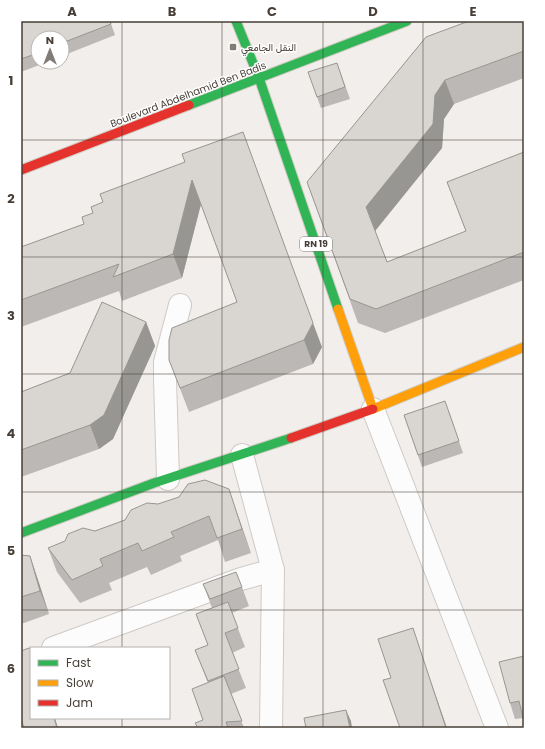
<svg xmlns="http://www.w3.org/2000/svg" width="545" height="749" font-family="Poppins,Vazirmatn,sans-serif">
	<style>
		.lines { fill: none; stroke-linecap: round; stroke-linejoin: round }
		.street-casing { stroke: #cdcac7; stroke-width: 24 }
		.fast-casing { stroke: #d0cbc2; stroke-width: 11 }
		.slow-casing { stroke: #d0cbc2; stroke-width: 11 }
		.jam-casing { stroke: #d0cbc2; stroke-width: 11 }
		.street { stroke: #fdfcfc; stroke-width: 22 }
		.fast { stroke: #30b455; stroke-width: 9 }
		.slow { stroke: #ff9f0a; stroke-width: 9 }
		.jam { stroke: #e5322d; stroke-width: 9 }
		.wall { fill: #bbb8b5 }
		.shaded-wall { fill: #989693 }
		.building { fill: #d9d6d2; stroke: #989693 }
		.grid { fill: none; stroke: #473f37; stroke-width: 1; stroke-opacity: 0.55 }
		.poi-dot { fill: #827c76; stroke: #fff; stroke-width: 1.5 }
		.labels { text-anchor: middle; stroke-width: 3; stroke-linejoin: round; paint-order: stroke }
		.shield { fill: #fff; stroke: #7e7973; stroke-width: 1 }
		.shield-label { font-size: 9px; font-weight: bold; fill: #473f37 }
		.poi-label { font-size: 10px; fill: #473f37; stroke: #fff; text-anchor: start }
		.street-label { font-size: 10px; fill: #473f37; stroke: #fff }
		.neatline { fill: none; stroke: #473f37; stroke-width: 1.5 }
		.grid-label { font-size: 13px; text-anchor: middle; font-weight: bold; fill: #473f37 }
	</style>
	<rect width="100%" height="100%" fill="#f1eeeb"/>
	<g class="lines">
		<defs>
			<g id="street">
				<polyline points="373,409 497,728"/>
				<polyline points="242,455 273,570 271,728"/>
				<polyline points="168,479 165,379 165,362 180,305"/>
				<polyline points="53,648 241,579 273,570"/>
			</g>
			<g id="fast">
				<polyline points="236,21 259,78 338,309"/>
				<polyline points="189,105 407,21"/>
				<polyline points="21,533 154,483 291,438"/>
			</g>
			<polyline id="slow" points="338,309 373,409 524,347"/>
			<g id="jam">
				<polyline points="21,170 189,105"/>
				<polyline points="291,438 373,409"/>
			</g>
		</defs>
		<!-- street casing -->
		<use href="#street" class="street-casing"/>
		<!-- fast casing -->
		<use href="#fast" class="fast-casing"/>
		<!-- slow casing -->
		<use href="#slow" class="slow-casing"/>
		<!-- jam casing -->
		<use href="#jam" class="jam-casing"/>
		<!-- street -->
		<use href="#street" class="street"/>
		<!-- fast -->
		<use href="#fast" class="fast"/>
		<!-- slow -->
		<use href="#slow" class="slow"/>
		<!-- jam -->
		<use href="#jam" class="jam"/>
	</g>
	<!-- wall -->
	<g class="wall">
		<polygon points="21,21 110,21 115,35 62,56 62,38 38,38 38,62 47,62 21,72"/>
		<polygon points="524,21 524,78 454,104 444,119 442,148 375,231 387,262 466,231 447,182 524,152 524,280 385,333 358,323 307,182"/>
		<polygon points="337,63 350,99 321,108 317,97"/>
		<polygon points="185,162 322,347 313,364 189,412 169,360 237,302 201,204 182,278 122,301 119,291 21,327 21,247 84,224 103,202"/>
		<polygon points="146,322 155,346 113,439 99,449 21,477 21,392 70,373"/>
		<polygon points="449,412 463,453 422,467 404,415"/>
		<polygon points="237,513 251,553 225,562 218,540 180,556 182,561 151,575 147,567 109,583 112,590 80,603 57,572 48,548 125,520"/>
		<polygon points="21,555 30,556 38,580 49,614 21,624"/>
		<polygon points="203,584 242,587 249,606 232,613 245,647 232,653 246,688 231,694 244,728 197,728 203,720 208,683 195,650 208,645 196,614 212,608"/>
		<polygon points="524,656 523,718 515,719 510,703"/>
	</g>
	<!-- shaded-wall -->
	<g class="shaded-wall">
		<polygon points="445,80 454,104 444,119 442,148 375,231 366,207 435,95"/>
		<polygon points="192,180 201,204 182,278 173,254"/>
		<polygon points="146,322 155,346 113,439 99,449 90,425"/>
		<polygon points="313,323 322,347 313,364 304,340"/>
		<polygon points="229,489 237,513 251,553 242,529"/>
		<polygon points="30,556 38,580 49,614 40,591"/>
		<polygon points="413,628 418,644 447,728 446,728"/>
		<polygon points="346,710 351,721 352,728 350,728"/>
		<polygon points="54,718 55,718 58,728 57,728"/>
	</g>
	<!-- building -->
	<g class="building">
		<polygon points="21,21 110,21 111,24 62,43 62,38 38,38 38,53 21,59"/>
		<polygon points="469,21 524,21 524,51 445,80 435,95 433,124 366,207 387,262 466,231 447,182 524,152 524,252 376,309 350,299 307,182 426,37"/>
		<polygon points="337,63 345,87 317,97 308,72"/>
		<polygon points="243,132 313,323 304,340 180,388 169,360 169,340 172,328 237,302 192,180 173,254 113,277 119,264 21,300 21,247 84,224 82,217 93,213 91,207 103,202 100,194 185,162 182,154"/>
		<polygon points="102,302 146,322 104,415 90,425 21,450 21,392 70,373"/>
		<polygon points="445,401 459,441 418,455 404,415"/>
		<polygon points="205,480 229,489 242,529 217,538 209,516 171,532 174,537 142,551 138,543 100,559 103,566 72,580 48,548 65,541 68,534 83,528 95,531 125,520 131,510 147,503 158,504 179,497 188,484"/>
		<polygon points="21,555 30,556 40,591 21,597"/>
		<polygon points="236,572 242,587 210,599 203,584"/>
		<polygon points="228,602 238,628 225,633 239,669 208,681 195,650 208,645 196,614"/>
		<polygon points="413,628 446,728 400,728 383,680 391,678 378,639"/>
		<polygon points="29,648 31,649 31,718 54,718 57,728 24,728 21,718 21,651"/>
		<polygon points="524,656 524,721 519,701 510,703 499,662"/>
		<polygon points="224,676 242,721 226,722 228,728 198,728 195,723 203,720 192,689"/>
		<polygon points="346,710 350,728 306,728 304,718"/>
	</g>
	<!-- grid -->
	<path class="grid" d="M122,21V648M222,21V728M323,21V728M423,21V728M21,140H524M21,257H524M21,374H524M21,492H524M21,610H524M122,718V728"/>
	<!-- markers -->
	<rect class="poi-dot" x="229" y="43" width="8" height="8" rx="2"/>
	<g class="labels">
		<!-- shield labels -->
		<rect class="shield" x="300" y="237" width="32" height="14" rx="3"/>
		<g class="shield-label">
			<text x="316" y="247">RN 19</text>
		</g>
		<!-- poi labels -->
		<g class="poi-label">
			<text x="241" y="51">النقل الجامعي</text>
		</g>
		<!-- street labels -->
		<g class="street-label">
			<text transform="translate(188 94) rotate(-21)" y="4">Boulevard Abdelhamid Ben Badis</text>
		</g>
	</g>
	<!-- border -->
	<rect width="545" height="749" fill="none" stroke="#ffffff" stroke-width="44"/>
	<!-- legend -->
	<rect x="30" y="647" width="140" height="72" fill="#ffffff" stroke="#b5b2af"/>
	<rect x="38" y="660" width="20" height="6" fill="#30b455" stroke="#b5b2af"/>
	<text x="66" y="667" font-size="12" fill="#473f37">Fast</text>
	<rect x="38" y="680" width="20" height="6" fill="#ff9f0a" stroke="#b5b2af"/>
	<text x="66" y="687" font-size="12" fill="#473f37">Slow</text>
	<rect x="38" y="700" width="20" height="6" fill="#e5322d" stroke="#b5b2af"/>
	<text x="66" y="707" font-size="12" fill="#473f37">Jam</text>
	<!-- north arrow -->
	<g transform="translate(50 50)"><circle r="19" fill="#ffffff" stroke="#b5b2af"/>
	<path d="M0-3L7 15L0 10L-7 15Z" fill="#827c76"/>
	<text y="-6" font-size="11" font-weight="bold" text-anchor="middle" fill="#473f37">N</text>
	</g>
	<rect x="22" y="22" width="501" height="705" class="neatline"/>
	<g class="grid-label">
		<text x="72" y="16">A</text>
		<text x="172" y="16">B</text>
		<text x="272" y="16">C</text>
		<text x="373" y="16">D</text>
		<text x="473" y="16">E</text>
		<text x="11" y="85">1</text>
		<text x="11" y="203">2</text>
		<text x="11" y="320">3</text>
		<text x="11" y="438">4</text>
		<text x="11" y="555">5</text>
		<text x="11" y="673">6</text>
	</g>
</svg>
